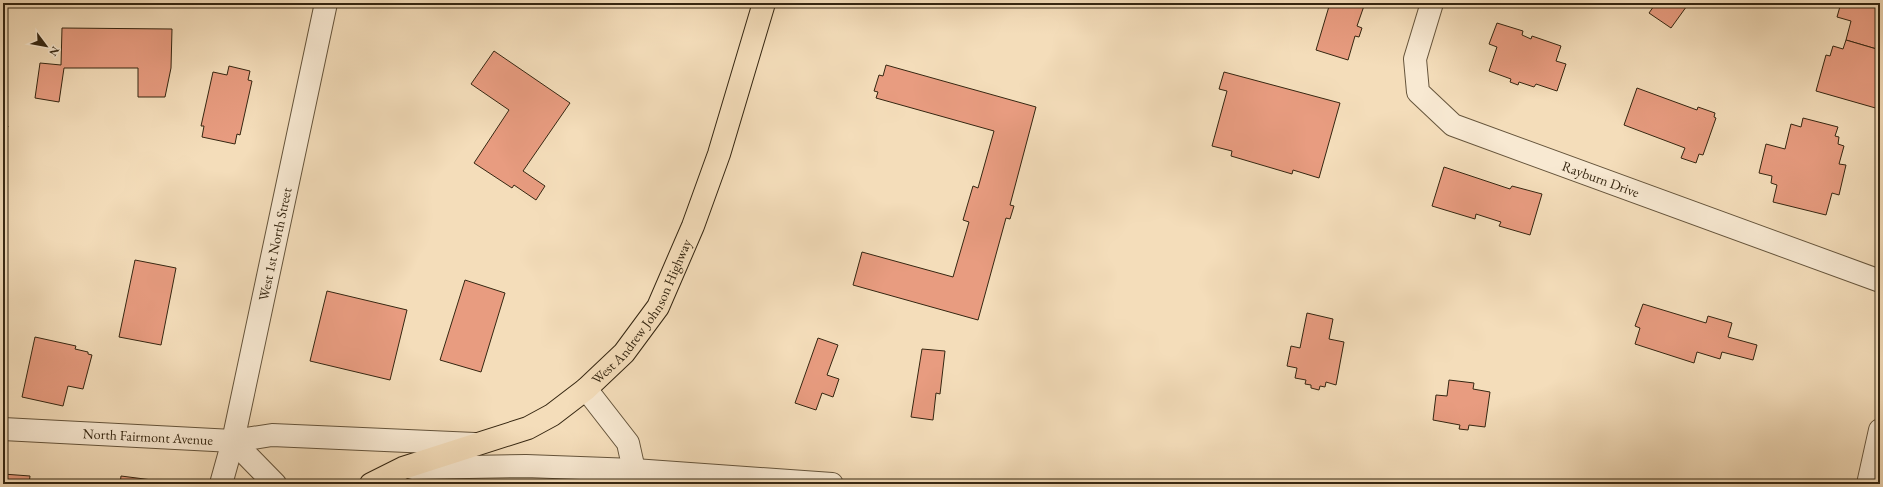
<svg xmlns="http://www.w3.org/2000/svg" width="1883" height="487" font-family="'EB Garamond',serif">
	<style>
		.building { fill: #e89c80; stroke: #352611 }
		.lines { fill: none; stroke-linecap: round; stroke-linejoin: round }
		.minor-casing { stroke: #65543b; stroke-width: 24 }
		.major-casing { stroke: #352611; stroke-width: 24 }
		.minor { stroke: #f8e9d2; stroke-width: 22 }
		.major { stroke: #f4ddba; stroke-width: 22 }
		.labels { text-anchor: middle; stroke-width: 3.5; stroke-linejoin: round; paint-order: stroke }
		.street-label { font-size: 14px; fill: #352611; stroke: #f8e9d2 }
	</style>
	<rect width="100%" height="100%" fill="#f4ddba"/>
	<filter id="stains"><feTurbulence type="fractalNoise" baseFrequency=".005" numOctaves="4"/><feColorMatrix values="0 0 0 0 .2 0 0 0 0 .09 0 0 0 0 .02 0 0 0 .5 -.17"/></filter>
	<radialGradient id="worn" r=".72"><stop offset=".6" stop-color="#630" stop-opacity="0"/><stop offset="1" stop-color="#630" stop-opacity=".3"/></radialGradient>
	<!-- building -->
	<g class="building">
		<polygon points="1330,3 1365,3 1357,26 1362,28 1359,37 1355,36 1348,60 1316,50"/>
		<polygon points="1656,3 1689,3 1671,28 1649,13"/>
		<polygon points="1841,3 1870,4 1880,3 1880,50 1846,40 1851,21 1837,17"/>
		<polygon points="1497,23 1523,31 1522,35 1531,39 1532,36 1561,46 1556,61 1566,64 1557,91 1536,84 1534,87 1519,82 1518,85 1510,82 1511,79 1489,71 1497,47 1489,44"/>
		<polygon points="62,28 172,29 171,68 165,97 138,97 138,68 64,68 59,102 35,98 40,63 61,65"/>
		<polygon points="1846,40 1880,50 1879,109 1816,91 1826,55 1830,56 1833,46 1843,49"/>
		<polygon points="494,51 570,103 523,171 545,186 536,200 514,185 512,188 474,163 509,110 471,84"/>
		<polygon points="886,65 1036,107 1010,205 1014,206 1010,219 1006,218 978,320 853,285 862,252 953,277 969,222 963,220 973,186 978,188 994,131 876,98 878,92 874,91 879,75 883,76"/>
		<polygon points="229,66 250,71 248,80 252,81 240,135 237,134 235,144 202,137 204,126 201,126 213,72 227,75"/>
		<polygon points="1224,72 1340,103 1319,178 1293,170 1292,174 1231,156 1232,151 1212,146 1227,91 1219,89"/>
		<polygon points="1637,88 1697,110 1698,107 1715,113 1714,117 1716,118 1703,155 1699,154 1696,163 1681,158 1685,148 1624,125"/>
		<polygon points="1803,118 1838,127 1835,136 1839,137 1838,144 1844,146 1839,164 1846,165 1839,195 1832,193 1826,215 1773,202 1777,185 1771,183 1772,176 1759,173 1766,144 1785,149 1791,124 1801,127"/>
		<polygon points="3,125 8,126 3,142"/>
		<polygon points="1444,167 1510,189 1512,186 1542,194 1530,235 1499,226 1501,222 1476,214 1475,219 1432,206"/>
		<polygon points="135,260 176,268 161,345 119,337"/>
		<polygon points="465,280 505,293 481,372 440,360"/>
		<polygon points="327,291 407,310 390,380 310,361"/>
		<polygon points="1643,304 1706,323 1708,316 1732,323 1728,337 1757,345 1753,360 1722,352 1720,359 1697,352 1694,363 1635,344 1640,328 1635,326"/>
		<polygon points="1307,313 1333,319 1329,339 1344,342 1336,385 1326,382 1325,387 1320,386 1319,390 1311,388 1311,385 1305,384 1306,380 1295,378 1297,368 1287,366 1291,346 1300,348"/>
		<polygon points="35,337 76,346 75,349 88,352 88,354 92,355 83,389 68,386 63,406 22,397"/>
		<polygon points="818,338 838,345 827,375 839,379 833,397 822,393 816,410 795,403"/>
		<polygon points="922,349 945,351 940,394 936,393 933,420 911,417"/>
		<polygon points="1449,380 1474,383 1473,389 1490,392 1485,427 1469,425 1468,430 1459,429 1460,425 1433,420 1436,395 1447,396"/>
		<polygon points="3,474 30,476 29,484 3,484"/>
		<polygon points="121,476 160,481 160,484 120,484"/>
	</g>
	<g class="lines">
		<defs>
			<g id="minor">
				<path id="s1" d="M1432,3L1415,59L1418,92L1453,125L1880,281"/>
				<polyline points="586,389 628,443 634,470"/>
				<path id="s2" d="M3,429L233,441L272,435L475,444"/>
				<polyline points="233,441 275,484"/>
				<polyline points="412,468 526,466 634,470 832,484"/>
				<path id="s3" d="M221,484L233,441L326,3"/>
				<polyline points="1868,484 1880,430"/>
			</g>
			<g id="major">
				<path id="s4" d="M371,484L403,468L528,428L552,415L586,389L624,353L658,307L693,226L719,154L764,3"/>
			</g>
		</defs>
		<!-- minor casing -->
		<use href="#minor" class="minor-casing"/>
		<!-- major casing -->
		<use href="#major" class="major-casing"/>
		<!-- minor -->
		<use href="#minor" class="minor"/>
		<!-- major -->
		<use href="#major" class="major"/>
	</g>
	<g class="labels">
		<!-- street labels -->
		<g class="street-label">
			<text dy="5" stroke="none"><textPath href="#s1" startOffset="297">Rayburn Drive</textPath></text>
			<text dy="5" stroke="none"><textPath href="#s3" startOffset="246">West 1st North Street</textPath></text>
			<text dy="5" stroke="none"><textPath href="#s4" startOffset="334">West Andrew Johnson Highway</textPath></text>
			<text dy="5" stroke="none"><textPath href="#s2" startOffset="145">North Fairmont Avenue</textPath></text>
		</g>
	</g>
	<!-- margin -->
	<rect width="1883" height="487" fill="none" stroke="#f4ddba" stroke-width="16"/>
	<rect x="4" y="4" width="1875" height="479" fill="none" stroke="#352611" stroke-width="2"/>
	<rect x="8" y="8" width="1867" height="471" fill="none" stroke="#352611"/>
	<!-- north arrow -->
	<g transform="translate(46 46) rotate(122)" stroke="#f8e9d2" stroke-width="3" paint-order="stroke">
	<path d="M0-3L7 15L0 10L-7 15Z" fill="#352611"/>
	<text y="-6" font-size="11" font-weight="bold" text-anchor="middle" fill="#352611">N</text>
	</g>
	<rect width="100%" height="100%" filter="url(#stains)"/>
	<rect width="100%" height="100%" fill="url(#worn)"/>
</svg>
